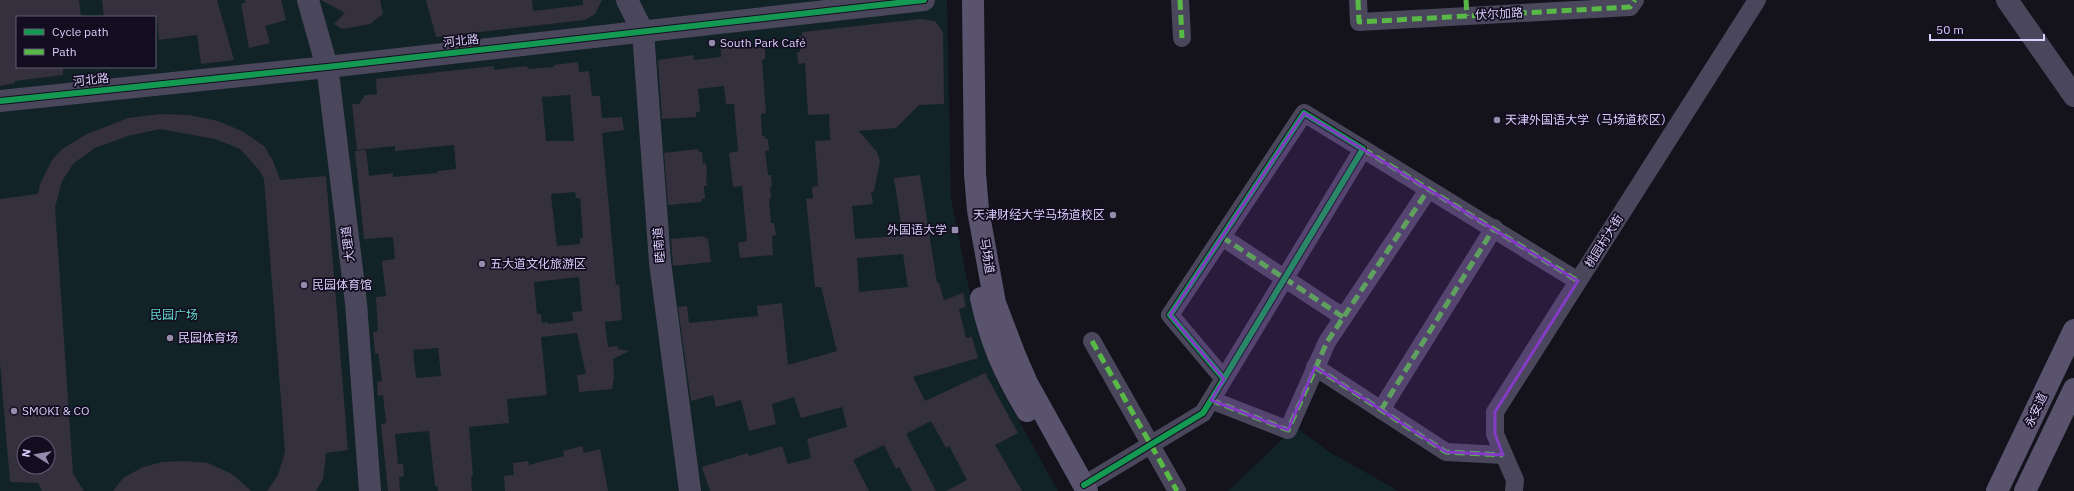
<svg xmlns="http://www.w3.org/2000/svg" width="2074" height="491" font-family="'IBM Plex Sans','Noto Sans SC',sans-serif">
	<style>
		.green { fill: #112327; fill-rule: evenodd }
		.building { fill: #34303d; fill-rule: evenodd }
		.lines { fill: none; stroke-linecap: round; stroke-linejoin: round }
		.minor { stroke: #4a475c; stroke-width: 18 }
		.tertiary { stroke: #4a475c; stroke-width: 22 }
		.secondary { stroke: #59536e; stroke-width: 22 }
		.quiet { stroke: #58b947; stroke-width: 5; stroke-dasharray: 10 5; stroke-linecap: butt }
		.cycleway-casing { stroke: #130e1f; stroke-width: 8 }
		.cycleway { stroke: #139951; stroke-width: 6 }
		.marked { fill: #843cc5; fill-opacity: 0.2; stroke: #843cc5; stroke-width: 3; stroke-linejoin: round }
		.poi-dot { fill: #958cad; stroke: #130e1f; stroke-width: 1.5 }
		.labels { text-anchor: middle; stroke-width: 3.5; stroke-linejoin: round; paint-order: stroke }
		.street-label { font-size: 12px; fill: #dacefc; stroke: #130e1f }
		.poi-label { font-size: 12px; fill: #dacefc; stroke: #130e1f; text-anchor: start }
		.park-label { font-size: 12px; fill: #5fd8cb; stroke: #130e1f }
	</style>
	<rect width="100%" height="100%" fill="#14121b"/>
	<!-- green -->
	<g class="green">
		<path d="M0,0H947L951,198L977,330L997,381L1058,491H0ZM17,17H155V67H17ZM24,443H48V467H24Z"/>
		<polygon points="1295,427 1331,453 1399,491 1228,491"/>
	</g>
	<!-- building -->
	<g class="building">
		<polygon points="0,0 79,0 81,17 17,17 17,67 63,67 63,75 15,81 15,83 0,86"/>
		<polygon points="102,0 217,0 234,60 201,64 197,35 159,40 157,17 104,17"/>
		<polygon points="245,0 281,0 286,20 265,26 270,43 249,48 241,4 246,2"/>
		<polygon points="321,0 380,0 383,14 370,24 342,29 334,24 345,13"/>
		<polygon points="426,0 532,0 533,11 583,5 583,0 602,0 595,14 585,20 436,37"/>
		<path d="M921,19L935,21L943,32L944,104L919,105L896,128L859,131L877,152L880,161L874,191L871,192L873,204L852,206L855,239L900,236V231H902L894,178L920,175L937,283H939L944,300L963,293L966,307L959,309L966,338L972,337L978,358L913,377L925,401L985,373L1018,433L995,445L1022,491H946L967,480L949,446L946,448L931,421L906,434L936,491H912L899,467L896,469L884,445L853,460L869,491H710L702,467L748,453L749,456L782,446L788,464L811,458L807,439L847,427L842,407L801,418L794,397L772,404L776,424L749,431L741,400L716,407L713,395L691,401L678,307L687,306L689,323L758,316L757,306L782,303L788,365L837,351L821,287H815L806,199L813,198L812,187L818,186L815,141L830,140L829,114L808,115L805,63L798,64L797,52H800L799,36H802V32ZM903,254L908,287L859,292L857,258Z"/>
		<polygon points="736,39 737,46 749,44 749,48 765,48 765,59 762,60 766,113 761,114 762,136 765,136 765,139 768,139 769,150 765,151 768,175 771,175 772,187 770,187 771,198 769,199 771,223 774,223 776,235 772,236 773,255 740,258 738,243 747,241 742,186 733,187 729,153 738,151 734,104 726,104 724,86 698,89 700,112 696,112 696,117 662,119 658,60 693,55 694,60 721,57 720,41"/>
		<path d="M578,62L579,72L589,71L592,96H600L602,118L622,117L624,130L602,133L616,285L619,284L622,320L605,322L608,347L617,346L618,349L629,351L613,359L614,377L612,389L579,392L577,375L586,374L577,333L541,337L547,395L507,399L509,423L469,427L473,476L471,477L472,491H438V486H435L429,431L395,434L398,464H403L404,476L399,477L400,491H388L381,424L386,423L383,395L378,396L377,382L382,381L378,353L375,354L373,332L378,331L376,297L386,296L382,261L395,259L393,237L364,239L355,151L366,150L369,176L393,173V177L438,173V171L456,169L454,145L395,151V146L357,150L352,104H359L365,95L377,94L376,79L494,66V70L527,66L528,69L554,67V65ZM570,95L574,141H546L542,97ZM575,192L576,198H580L583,238H580V244L557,246L551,196L552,194ZM579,277L582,311L572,312L573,321L548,324V322L542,323L541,314H537L534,282ZM438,348L441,376L416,378L413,350Z"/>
		<path d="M161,114L189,115L218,121L242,131L264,146L273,161L280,180L326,176L348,450L326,453L323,479L316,491H267L278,475L285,452L264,179L260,171L240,149L215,139L160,129L128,136L95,148L74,163L62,181L55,207L73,474L84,491H42L38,483L10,482L0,363V199L38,194L40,184L52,160L62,149L87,134L128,118ZM24,443H48V467H24Z"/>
		<polygon points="698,149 699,152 702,152 703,164 706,163 707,175 706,175 707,186 704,186 705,198 702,199 702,202 668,205 664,153"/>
		<polygon points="705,236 705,239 708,238 711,262 673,266 671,239"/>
		<polygon points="582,446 584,453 600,449 608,491 505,491 504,476 514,475 513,463 528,461 529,465 564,456 563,451"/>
		<polygon points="185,461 208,463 232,474 251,491 113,491 123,478 143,467 162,462"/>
	</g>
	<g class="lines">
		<!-- minor -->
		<g class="minor">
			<polyline points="1180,0 1182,38"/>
			<polyline points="1358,0 1359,22 1630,7 1635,0"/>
			<polyline points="1363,149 1578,281"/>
			<polyline points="1222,237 1343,317"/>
			<polyline points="1092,341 1177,491"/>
			<polyline points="1315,367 1446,452 1503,455"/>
			<polyline points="1211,400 1288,430 1327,342 1428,190"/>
			<polyline points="1381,410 1494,228"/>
			<polyline points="1084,485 1203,413 1211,400 1363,149 1304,113 1170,315 1224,379"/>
			<polyline points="1514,491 1515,480 1495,434 1495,412 1757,0"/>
		</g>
		<!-- tertiary -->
		<g class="tertiary">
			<polyline points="308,0 327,67 329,81 356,303 370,491"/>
			<polyline points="627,0 643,32 660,262 690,491"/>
			<polyline points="2007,0 2074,96"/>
			<polyline points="0,101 327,67 924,0"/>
		</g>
		<!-- secondary -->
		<g class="secondary">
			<polyline points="973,0 975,174 978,210 995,303 1014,353 1027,383 1087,491"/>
			<path d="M981,298C990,341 1004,373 1027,411"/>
			<polyline points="1997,491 2074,330"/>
			<polyline points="2025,491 2074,389"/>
		</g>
		<!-- quiet -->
		<g class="quiet">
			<polyline points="1180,0 1182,38"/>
			<polyline points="1358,0 1359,22 1630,7 1635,0"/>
			<polyline points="1466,0 1467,16"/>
			<polyline points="1363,149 1578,281"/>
			<polyline points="1222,237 1343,317"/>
			<polyline points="1092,341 1177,491"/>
			<polyline points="1315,367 1446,452 1503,455"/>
			<polyline points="1211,400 1288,430 1327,342 1428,190"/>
			<polyline points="1381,410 1494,228"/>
		</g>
		<defs>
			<g id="cycleway">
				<polyline points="0,101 327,67 924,0"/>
				<polyline points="1084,485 1203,413 1211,400 1363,149 1304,113 1170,315 1224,379"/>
			</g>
		</defs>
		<!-- cycleway casing -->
		<use href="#cycleway" class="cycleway-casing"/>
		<!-- cycleway -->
		<use href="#cycleway" class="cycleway"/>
	</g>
	<!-- marked area -->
	<path class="marked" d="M1304,113L1578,281L1495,412V434L1503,455L1446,452L1315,367L1288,430L1211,400L1224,379L1170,315Z"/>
	<!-- markers -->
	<g class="poi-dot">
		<circle cx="712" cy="43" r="4"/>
		<circle cx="1497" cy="120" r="4"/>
		<circle cx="1113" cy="215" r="4"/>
		<rect x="951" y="226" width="8" height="8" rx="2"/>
		<circle cx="482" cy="264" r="4"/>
		<circle cx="304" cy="285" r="4"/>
		<circle cx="170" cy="338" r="4"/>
		<circle cx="14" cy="411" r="4"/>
	</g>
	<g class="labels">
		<!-- street labels -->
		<g class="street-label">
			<text transform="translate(1499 14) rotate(-3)" y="4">伏尔加路</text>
			<text transform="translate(461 41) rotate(-6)" y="4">河北路</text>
			<text transform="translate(91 80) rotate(-6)" y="4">河北路</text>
			<text transform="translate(1604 241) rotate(-58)" y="4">桃园村大街</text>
			<text transform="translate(348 244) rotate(-97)" y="4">大理道</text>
			<text transform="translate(659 245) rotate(-95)" y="4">睦南道</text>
			<text transform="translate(987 256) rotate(80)" y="4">马场道</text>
			<text transform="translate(2036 410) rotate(-65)" y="4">永安道</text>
		</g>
		<!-- poi labels -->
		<g class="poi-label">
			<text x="720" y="47">South Park Café</text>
			<text x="1505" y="124">天津外国语大学（马场道校区）</text>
			<text x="1105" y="219" text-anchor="end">天津财经大学马场道校区</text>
			<text x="947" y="234" text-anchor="end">外国语大学</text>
			<text x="490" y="268">五大道文化旅游区</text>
			<text x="312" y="289">民园体育馆</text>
			<text x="178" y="342">民园体育场</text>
			<text x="22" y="415">SMOKI &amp; CO</text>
		</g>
		<!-- park labels -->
		<g class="park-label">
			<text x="174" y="319">民园广场</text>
		</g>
	</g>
	<!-- legend -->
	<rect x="16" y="16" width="140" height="52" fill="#130e1f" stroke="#635b77"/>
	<rect x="24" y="29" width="20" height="6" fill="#139951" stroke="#635b77"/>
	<text x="52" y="36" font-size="12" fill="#dacefc">Cycle path</text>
	<rect x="24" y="49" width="20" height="6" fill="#58b947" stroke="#635b77"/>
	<text x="52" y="56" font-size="12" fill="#dacefc">Path</text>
	<!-- north arrow -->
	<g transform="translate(36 455) rotate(281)"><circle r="19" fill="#130e1f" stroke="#635b77"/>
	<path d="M0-3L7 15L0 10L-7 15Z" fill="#958cad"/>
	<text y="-6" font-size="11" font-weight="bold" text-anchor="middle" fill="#dacefc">N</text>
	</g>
	<!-- scale -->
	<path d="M1930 34v6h114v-6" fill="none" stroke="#dacefc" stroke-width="2"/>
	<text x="1936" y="34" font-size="12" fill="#dacefc" stroke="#130e1f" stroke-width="3" paint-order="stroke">50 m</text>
</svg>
